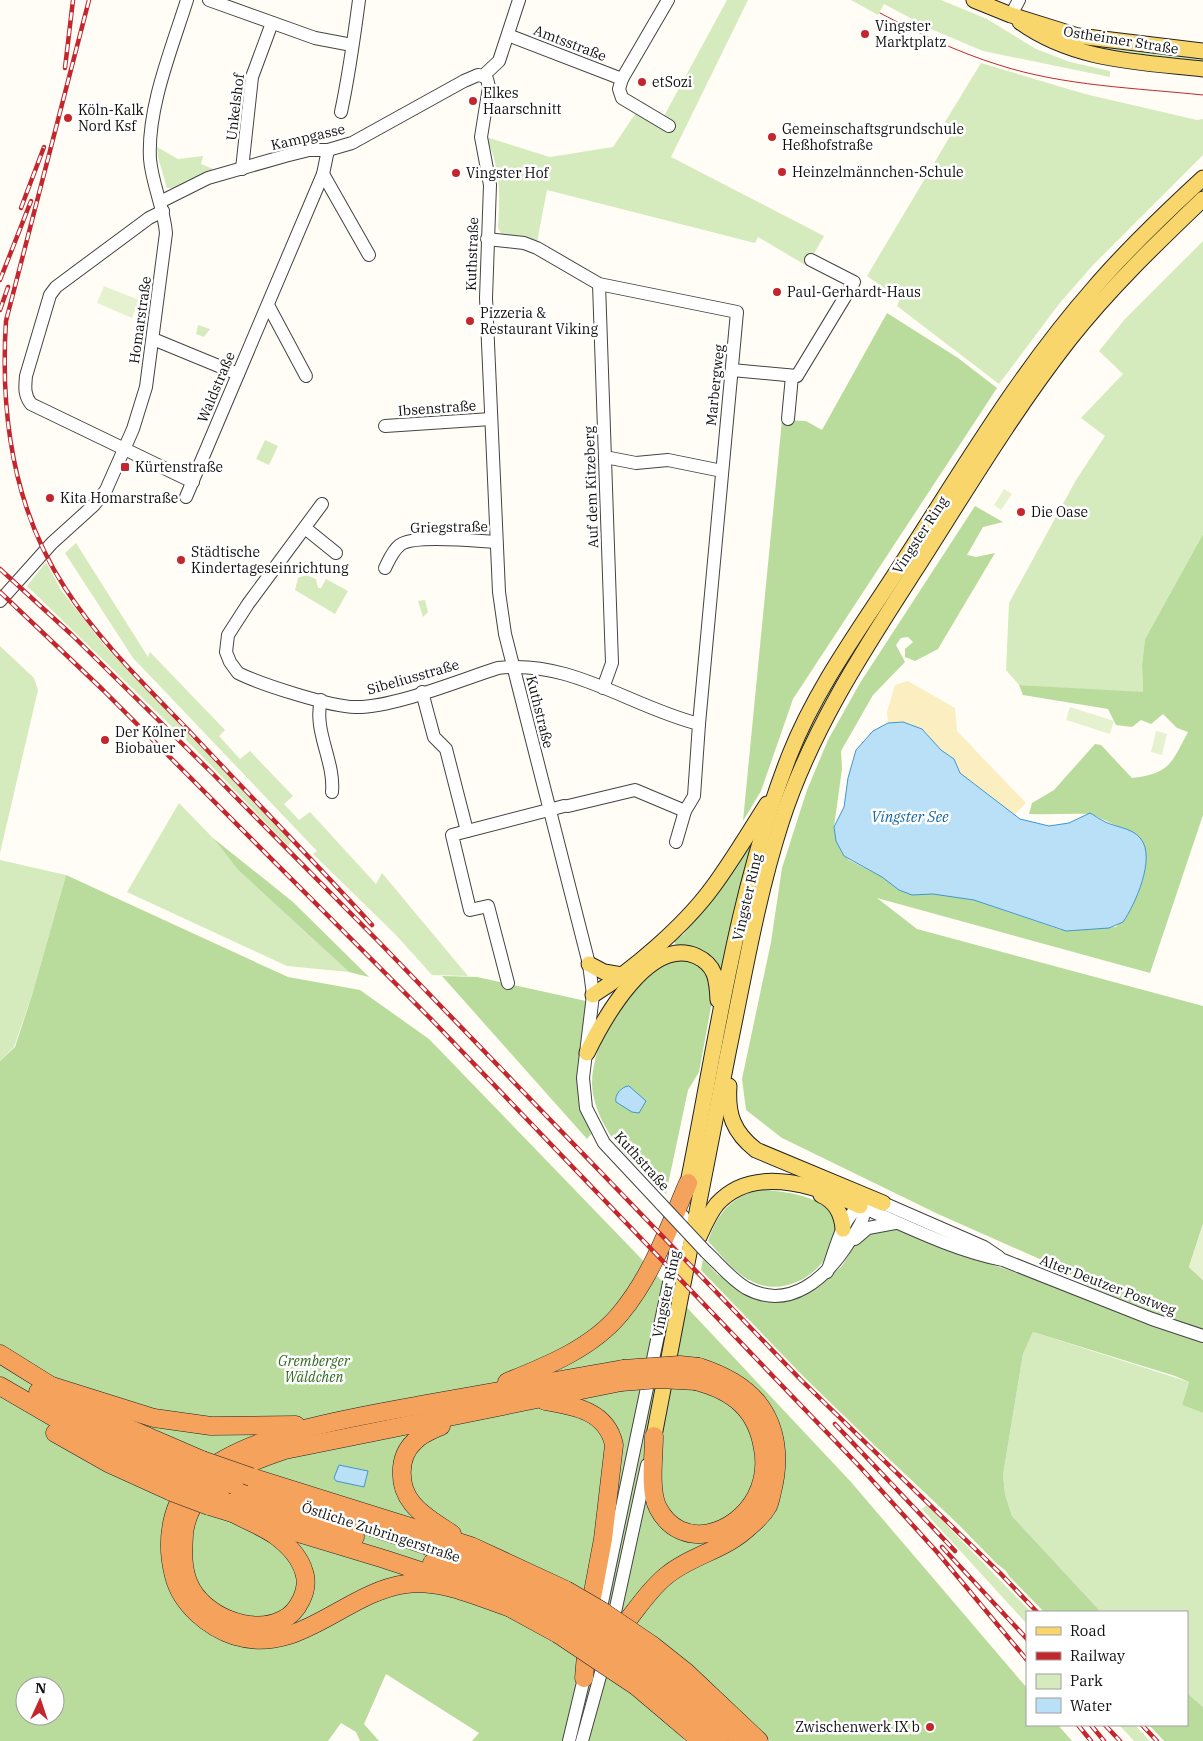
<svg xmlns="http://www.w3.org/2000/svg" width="1203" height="1741" font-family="'IBM Plex Serif',serif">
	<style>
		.green { fill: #d5ebbd }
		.forest { fill: #b9dc9c; fill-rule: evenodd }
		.sand { fill: #fbeec1 }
		.pitch { fill: #e6f2cf }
		.water { fill: #b9e0f7; stroke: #3f96cf }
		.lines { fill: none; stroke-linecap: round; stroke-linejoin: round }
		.minor-casing { stroke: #444; stroke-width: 14 }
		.major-casing { stroke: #222; stroke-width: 17 }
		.highway-casing { stroke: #222; stroke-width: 19 }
		.minor { stroke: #fff; stroke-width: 12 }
		.major { stroke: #f9d66b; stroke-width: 15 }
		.highway { stroke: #f5a25d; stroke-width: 18 }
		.tram { stroke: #c4262e; stroke-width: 1 }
		.rail-casing { stroke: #c4262e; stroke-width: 4.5 }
		.rail { stroke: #fff; stroke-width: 2.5; stroke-dasharray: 8; stroke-linecap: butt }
		.minor-bridge-casing { stroke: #444; stroke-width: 14; stroke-linecap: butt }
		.highway-bridge-casing { stroke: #222; stroke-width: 19; stroke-linecap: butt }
		.minor-bridge { stroke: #fff; stroke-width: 12 }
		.highway-bridge { stroke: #f5a25d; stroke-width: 18 }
		.poi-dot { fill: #c4262e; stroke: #fff; stroke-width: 2 }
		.labels { text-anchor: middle; stroke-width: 5; stroke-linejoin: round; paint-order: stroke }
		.poi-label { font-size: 14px; fill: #111; stroke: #fff; text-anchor: start }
		.street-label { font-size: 14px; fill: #111; stroke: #fff }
		.park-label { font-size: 14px; font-style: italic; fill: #2f6b1f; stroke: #fff }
		.water-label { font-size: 15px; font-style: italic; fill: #1768a6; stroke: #fff }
	</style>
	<rect width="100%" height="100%" fill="#fffdf5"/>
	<!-- green -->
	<g class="green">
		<path d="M727,0H748L671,157L824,236L807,266L758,237L755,243L547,190L537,242L502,235L498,228C500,193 501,170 486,137L550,157L613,147L643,102L664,116Z"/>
		<polygon points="851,0 941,0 987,19 1036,49 1070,62 1110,71 1110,77 983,51 931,29 884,4 878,15"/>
		<polygon points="1061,39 1203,56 1203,61 1140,59"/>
		<polygon points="981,63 1085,94 1197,120 1203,119 1203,155 1093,265 1059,304 999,384 897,306 900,299 867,276 955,128 945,122"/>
		<polygon points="157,147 178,159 203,156 201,164 213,169 172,188 167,188 158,157"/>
		<polygon points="1203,241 1203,534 1145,639 1142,665 1143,693 1019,685 1006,670 1009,603 1076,480 1105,436 1081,418 1123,374 1099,351 1125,319"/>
		<polygon points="198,325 210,329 204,337 196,334"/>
		<polygon points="265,440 278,446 269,465 256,459"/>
		<polygon points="76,543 148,657 150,652 225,730 219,736 240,759 250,751 293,796 284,804 299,820 310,812 376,884 382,873 468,976 432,975 395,934 313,854 317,851 133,658 65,553"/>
		<polygon points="46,562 61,590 103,644 291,842 288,846 196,750 27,586"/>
		<polygon points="306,575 316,579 318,588 321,588 326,579 348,591 335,614 295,590 298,578"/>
		<polygon points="425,600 428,612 423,617 418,601"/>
		<polygon points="0,646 34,678 38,690 0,853"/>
		<polygon points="179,803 213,838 238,870 349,972 287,966 127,892"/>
		<polygon points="0,860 66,875 32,995 14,1047 0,1061"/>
		<polygon points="1033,1332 1189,1382 1182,1405 1203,1413 1203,1707 1187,1693 1187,1612 1101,1612 1012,1516 1005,1494 1003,1475 1023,1354"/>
		<polygon points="927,1505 1031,1612 1027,1612 1027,1624 922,1509"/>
		<polygon points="1119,1725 1135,1725 1150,1741 1134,1741"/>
	</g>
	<!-- forest -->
	<g class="forest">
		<polygon points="887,313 958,358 997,388 793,699 761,791 743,821 782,420 806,421 822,430"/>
		<path d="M975,506L1003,522L983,527L967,555L976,557L995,553L938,649L915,661L905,657V649L913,642L908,637L901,638L896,645L905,662L873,695L841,751L842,769L834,827L836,841L842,853L849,860L882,877L906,893L933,894L974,900L1061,930L1116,927C1134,909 1156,864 1141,839C1137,835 1093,814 1089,814C1069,813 1049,815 1029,814L1032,803L1054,790L1095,744L1101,745L1132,778C1170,774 1172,762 1188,732L1177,728L1163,714L1151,724L1141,720L1132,727L1116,725L1108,709L1023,695L1019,685L1143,692L1142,665L1145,639L1203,534V815L1150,973L877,898L917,929L1203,1006V1224L1189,1267L1203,1280V1329L1155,1313L1091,1287L1053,1265L938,1214L782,1138L746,1110L742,1079L771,942L782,868L807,790L828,740L860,683Z"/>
		<polygon points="756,831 723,974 677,948 674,941 684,934 732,869"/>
		<polygon points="213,838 293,902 369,977 349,972 238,870"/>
		<path d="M66,875L288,977L360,990L429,1039L630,1247L851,1482L1027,1688V1725H1058L1072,1741H770L720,1691L673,1727L685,1741H472L479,1733L386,1674L364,1724L379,1741H360L356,1732L341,1723L328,1741H0V1061L15,1047L32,995ZM25,1686H55V1716H25Z"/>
		<path d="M689,957L708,971L713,996L699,1072L688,1090L666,1194C645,1173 618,1152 605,1126C598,1114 592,1097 592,1083C592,1041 629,979 667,961C673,958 682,958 689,957Z"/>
		<polygon points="442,976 477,977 586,1001 587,1021 580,1105 591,1134 587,1139"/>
		<path d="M761,1190C780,1191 808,1194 824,1206C860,1233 806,1306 753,1282C735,1274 721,1255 708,1241C718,1213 731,1196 761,1190Z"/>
		<polygon points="900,1228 945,1248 1080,1295 1150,1325 1203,1342 1203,1413 1182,1405 1189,1382 1175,1376 1033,1332 1023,1354 1003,1475 1005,1494 1012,1516 1101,1612 1044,1612 1009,1576 1006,1571 996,1563 959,1525 870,1441 803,1376 701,1270 703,1259 717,1274 746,1293 793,1299 820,1285 842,1266 856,1243 865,1232"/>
		<polygon points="1187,1693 1203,1707 1203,1741 1164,1741 1149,1725 1187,1725"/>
	</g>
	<!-- sand -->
	<polygon class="sand" points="908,681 955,708 957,731 1026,803 1014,815 960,773 951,756 941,750 922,729 903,722 888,723 887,712 895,685"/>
	<!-- pitch -->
	<g class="pitch">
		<polygon points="104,286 139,300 132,318 97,303"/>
		<polygon points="1004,489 1012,494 1001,510 994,505"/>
		<polygon points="1070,707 1114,721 1110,734 1066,720"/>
		<polygon points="1156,731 1167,734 1162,755 1151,752"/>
		<polygon points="1203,1224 1203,1280 1189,1267"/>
	</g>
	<!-- water -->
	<g class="water">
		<path d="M903,722L922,729L941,750L954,759L960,773L1020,819L1049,826L1069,823L1090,813C1094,815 1096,817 1100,819C1113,828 1131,826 1141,839C1156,858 1135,905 1123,922L1109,928L1066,931L974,900L933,894L912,895L899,890L882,877L844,856L836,841L834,827L844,807L848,778L856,750L873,731L888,723Z"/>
		<path d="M629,1086L646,1101L639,1113L632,1112L616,1102C614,1095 622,1086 629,1086Z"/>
		<polygon points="339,1465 368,1471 364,1487 336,1481 334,1478"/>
	</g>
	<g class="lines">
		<defs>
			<g id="minor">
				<polyline points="209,0 315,38 352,45"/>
				<polyline points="668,0 622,79 619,89 622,98 669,126"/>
				<polyline points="1011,15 1019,0"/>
				<polyline points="508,35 622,79"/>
				<polyline points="483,76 487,79 489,87 481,137 490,185 486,298 499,592 505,634 589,964 593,995 583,1078 586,1108 604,1143 662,1205"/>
				<polyline points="483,76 499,61 519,0"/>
				<path d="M341,112C349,75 354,38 359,0"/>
				<polyline points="242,169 252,77 272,23"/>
				<polyline points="323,174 369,255"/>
				<polyline points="160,202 208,178 285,156 309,150 328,150 352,143 464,81 478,75 483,76"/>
				<path d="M163,211L149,218L56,287L50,295L26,376C25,387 24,395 31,404L193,482"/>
				<polyline points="599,284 612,663 603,688"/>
				<polyline points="268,305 306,376"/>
				<polyline points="153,339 238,374"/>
				<polyline points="732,370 797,376 854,282 811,260"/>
				<polyline points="788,419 792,376"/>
				<polyline points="385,426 491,419"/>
				<polyline points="605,457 636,463 668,460 722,471"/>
				<polyline points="186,497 323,174 328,150"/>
				<path d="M322,504L248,604L228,635L226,652L230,662L238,673C260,684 331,707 355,707C393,708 460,680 498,668C571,659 631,707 699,724L737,312L599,284L537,248L524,243L487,239"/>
				<polyline points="305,528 336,553"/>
				<path d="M385,568C389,560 393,550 400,545C413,534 478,541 496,542"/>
				<path d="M0,601L52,543L94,505L106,490L133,429L146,387L166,233C164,208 152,184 150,159C147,108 172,48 187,0"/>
				<polyline points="422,692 434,737 446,749 467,831"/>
				<path d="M321,700C313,731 335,761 332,792"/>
				<polyline points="568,806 635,790 685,811"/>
				<polyline points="676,842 685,811 694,796 699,724"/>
				<polyline points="508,983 488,906 470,910 452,835 564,806"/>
				<path d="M860,1206C906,1226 953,1250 1003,1260L1152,1319L1203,1336"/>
				<polyline points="855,1239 868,1228 895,1223"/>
				<path d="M706,1252C719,1264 731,1279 746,1288C790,1312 827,1277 849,1242C856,1232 867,1217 864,1204"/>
				<path d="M827,1272C835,1252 841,1219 860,1206C867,1202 875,1203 883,1203L984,1247L999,1257"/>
				<polyline points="599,1617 683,1216"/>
				<polyline points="612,1626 647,1465"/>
				<polyline points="569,1741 586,1670"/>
				<polyline points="582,1741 605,1658"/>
			</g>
			<g id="major">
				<polyline points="974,0 1011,15 1078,36 1203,51"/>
				<path d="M1020,22C1074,61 1139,62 1203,69"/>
				<polyline points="589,964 604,972 622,975"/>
				<path d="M593,995C633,970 684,926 712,888C732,861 749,832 767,804"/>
				<path d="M587,1053C603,1020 649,936 696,956C716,965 717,980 718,1000"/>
				<path d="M729,1086C727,1114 733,1132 756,1150L883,1203"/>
				<path d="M688,1183C717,1040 736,891 790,754C817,686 862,626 901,565C962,471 1019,373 1093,289C1127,249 1165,213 1203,178"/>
				<path d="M821,1195C835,1201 842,1214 843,1229"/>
				<path d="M699,1237C704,1226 709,1214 717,1204C754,1163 818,1186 860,1206"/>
				<path d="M654,1436C678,1308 703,1181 728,1053C744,976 757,898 781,823C810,732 863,651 914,572C964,494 1012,413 1069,340C1109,289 1156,244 1203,199"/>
			</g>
			<g id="highway">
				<polyline points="0,1354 77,1402 121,1425 202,1460"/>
				<path d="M507,1382C547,1366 592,1348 620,1314C652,1276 669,1227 688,1183"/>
				<polyline points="49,1385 154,1418 211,1426 296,1425"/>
				<polyline points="0,1386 110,1450 180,1480"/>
				<path d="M38,1392C87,1424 138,1447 191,1469"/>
				<path d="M545,1401C575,1406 607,1411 614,1445L603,1539L590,1608L584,1678"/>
				<path d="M441,1426C432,1430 421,1434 414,1442C398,1457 398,1486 412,1503C422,1516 439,1525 452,1534"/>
				<polyline points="55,1433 108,1463 172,1492"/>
				<path d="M654,1436C654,1455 649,1491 658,1508C681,1552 736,1535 756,1497C763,1483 766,1465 763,1449C757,1410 734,1391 696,1381"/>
				<polyline points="251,1477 471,1546 566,1590"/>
				<path d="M234,1485C345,1519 460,1549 563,1605"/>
				<polyline points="220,1495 355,1537"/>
				<polyline points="209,1506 384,1559 445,1579"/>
				<path d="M233,1513C247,1521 264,1527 276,1536C288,1545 300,1558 304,1572C310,1589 298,1613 282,1620C251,1636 202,1615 189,1584C182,1568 183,1551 184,1535C188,1484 243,1464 285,1450L621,1382"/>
				<polyline points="432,1563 500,1589 560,1620"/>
				<polyline points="505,1605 558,1634"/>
				<path d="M514,1609C480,1598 443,1579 406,1584C345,1592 300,1656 235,1636C208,1627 181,1604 174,1576C165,1542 170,1501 198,1477C251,1432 353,1418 420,1405C488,1393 556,1381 623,1369"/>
				<path d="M614,1636C633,1617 644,1594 666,1576C691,1555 726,1550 750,1526C756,1521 764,1513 768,1506C770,1502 771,1496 772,1492C780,1461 778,1428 757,1402C742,1384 721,1374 699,1367"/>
				<polyline points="652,1645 686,1672 759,1741"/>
				<polyline points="647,1658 712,1712 741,1741"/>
				<polyline points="641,1673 668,1693 719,1741"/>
				<polyline points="636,1686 701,1741"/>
			</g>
		</defs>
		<!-- minor casing -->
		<use href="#minor" class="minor-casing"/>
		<!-- major casing -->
		<use href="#major" class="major-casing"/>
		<!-- highway casing -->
		<use href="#highway" class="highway-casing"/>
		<!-- minor -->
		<use href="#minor" class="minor"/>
		<!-- major -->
		<use href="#major" class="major"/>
		<!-- highway -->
		<use href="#highway" class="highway"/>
		<!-- tram -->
		<path class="tram" d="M880,13C918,33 957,52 999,65C1064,86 1136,88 1203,95"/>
		<defs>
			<g id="rail">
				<path d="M89,0L6,321C0,415 13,508 65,588C99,641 147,687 191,733C251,797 313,860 372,925"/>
				<polyline points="65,68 73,0"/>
				<polyline points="21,208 44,147"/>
				<polyline points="0,280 31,201"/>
				<polyline points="0,310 8,287"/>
				<polyline points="0,569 72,635 212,773 379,942 800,1379 1000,1573 1037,1612"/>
				<polyline points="0,592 103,690 429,1017 861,1468 937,1552 1027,1660"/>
				<polyline points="835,1424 955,1551"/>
				<polyline points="942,1547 1027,1639"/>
				<polyline points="1078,1725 1091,1741"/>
				<polyline points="1091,1725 1104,1741"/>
				<polyline points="1105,1725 1120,1741"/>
				<polyline points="1142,1725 1157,1741"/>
			</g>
		</defs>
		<!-- rail casing -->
		<use href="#rail" class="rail-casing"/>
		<!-- rail -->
		<use href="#rail" class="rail"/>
		<defs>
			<polyline id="minor-bridge" points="662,1205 706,1252"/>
			<g id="highway-bridge">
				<polyline points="623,1369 680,1365 699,1367"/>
				<polyline points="621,1382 659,1379 696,1381"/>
				<polyline points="202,1460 251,1477"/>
				<polyline points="191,1469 234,1485"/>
				<polyline points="180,1480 220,1495"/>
				<polyline points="172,1492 209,1506"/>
				<polyline points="566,1590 602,1611 652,1645"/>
				<polyline points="563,1605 600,1626 647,1658"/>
				<polyline points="560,1620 597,1641 641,1673"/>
				<polyline points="558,1634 636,1686"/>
			</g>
		</defs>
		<!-- minor-bridge casing -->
		<use href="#minor-bridge" class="minor-bridge-casing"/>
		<!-- highway-bridge casing -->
		<use href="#highway-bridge" class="highway-bridge-casing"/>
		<!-- minor-bridge -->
		<use href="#minor-bridge" class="minor-bridge"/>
		<!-- highway-bridge -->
		<use href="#highway-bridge" class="highway-bridge"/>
	</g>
	<!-- markers -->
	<g class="poi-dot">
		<circle cx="865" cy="34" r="5"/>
		<circle cx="642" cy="82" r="5"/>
		<circle cx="473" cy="101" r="5"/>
		<circle cx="68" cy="118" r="5"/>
		<circle cx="772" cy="137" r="5"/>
		<circle cx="782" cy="172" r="5"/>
		<circle cx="456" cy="173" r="5"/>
		<circle cx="777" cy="292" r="5"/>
		<circle cx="470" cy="321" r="5"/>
		<rect x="120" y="462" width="10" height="10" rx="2.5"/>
		<circle cx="50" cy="498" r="5"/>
		<circle cx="1021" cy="512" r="5"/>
		<circle cx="181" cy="560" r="5"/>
		<circle cx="105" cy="740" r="5"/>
		<circle cx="930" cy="1727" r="5"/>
	</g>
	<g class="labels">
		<!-- poi labels -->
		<g class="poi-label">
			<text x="875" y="31">Vingster<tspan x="875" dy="16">Marktplatz</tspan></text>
			<text x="652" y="87">etSozi</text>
			<text x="483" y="98">Elkes<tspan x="483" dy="16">Haarschnitt</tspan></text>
			<text x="78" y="115">Köln-Kalk<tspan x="78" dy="16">Nord Ksf</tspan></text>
			<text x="782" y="134">Gemeinschaftsgrundschule<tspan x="782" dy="16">Heßhofstraße</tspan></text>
			<text x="792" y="177">Heinzelmännchen-Schule</text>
			<text x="466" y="178">Vingster Hof</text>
			<text x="787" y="297">Paul-Gerhardt-Haus</text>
			<text x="480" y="318">Pizzeria &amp;<tspan x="480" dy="16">Restaurant Viking</tspan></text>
			<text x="135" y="472">Kürtenstraße</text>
			<text x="60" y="503">Kita Homarstraße</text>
			<text x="1031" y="517">Die Oase</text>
			<text x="191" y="557">Städtische<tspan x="191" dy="16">Kindertageseinrichtung</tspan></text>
			<text x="115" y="737">Der Kölner<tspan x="115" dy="16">Biobauer</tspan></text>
			<text x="920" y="1732" text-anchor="end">Zwischenwerk IX b</text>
		</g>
		<!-- street labels -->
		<g class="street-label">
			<text transform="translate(1121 40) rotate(9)" y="5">Ostheimer Straße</text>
			<text transform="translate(570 43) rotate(21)" y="5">Amtsstraße</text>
			<text transform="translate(235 107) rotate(-83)" y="5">Unkelshof</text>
			<text transform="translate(308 137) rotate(-13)" y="5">Kampgasse</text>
			<text transform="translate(472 254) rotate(-88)" y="5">Kuthstraße</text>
			<text transform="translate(140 320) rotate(-82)" y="5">Homarstraße</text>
			<text transform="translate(715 385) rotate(-84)" y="5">Marbergweg</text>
			<text transform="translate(216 387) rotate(-67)" y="5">Waldstraße</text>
			<text transform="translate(437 408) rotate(-4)" y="5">Ibsenstraße</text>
			<text transform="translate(591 487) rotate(-92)" y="5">Auf dem Kitzeberg</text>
			<text transform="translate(449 527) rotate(-1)" y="5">Griegstraße</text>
			<text transform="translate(920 535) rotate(-57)" y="5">Vingster Ring</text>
			<text transform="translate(413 677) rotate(-16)" y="5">Sibeliusstraße</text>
			<text transform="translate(540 712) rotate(76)" y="5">Kuthstraße</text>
			<text transform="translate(747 897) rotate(-77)" y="5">Vingster Ring</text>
			<text transform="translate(642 1161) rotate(48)" y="5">Kuthstraße</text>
			<text transform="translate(1108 1285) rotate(21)" y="5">Alter Deutzer Postweg</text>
			<text transform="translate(666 1294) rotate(-78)" y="5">Vingster Ring</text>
			<text transform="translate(381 1532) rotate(18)" y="5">Östliche Zubringerstraße</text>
		</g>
		<!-- park labels -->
		<g class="park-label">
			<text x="314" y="1366">Gremberger<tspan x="314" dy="16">Wäldchen</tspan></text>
		</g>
		<!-- water labels -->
		<g class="water-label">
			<text x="910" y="822">Vingster See</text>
		</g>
	</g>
	<!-- legend -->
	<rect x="1026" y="1611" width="162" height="115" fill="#ffffff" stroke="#a0a0a0"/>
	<rect x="1036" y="1627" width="25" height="8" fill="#f9d66b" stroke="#a0a0a0"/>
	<text x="1070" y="1636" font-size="15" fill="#111111">Road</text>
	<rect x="1036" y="1652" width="25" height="8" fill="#c4262e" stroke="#a0a0a0"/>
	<text x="1070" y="1661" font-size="15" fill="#111111">Railway</text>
	<rect x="1036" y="1674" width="25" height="15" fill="#d5ebbd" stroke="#a0a0a0"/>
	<text x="1070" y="1686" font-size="15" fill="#111111">Park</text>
	<rect x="1036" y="1698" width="25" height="15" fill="#b9e0f7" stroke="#a0a0a0"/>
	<text x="1070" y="1711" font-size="15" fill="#111111">Water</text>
	<!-- north arrow -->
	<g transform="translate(40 1701) rotate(3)"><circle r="24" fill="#ffffff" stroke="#a0a0a0"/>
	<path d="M0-4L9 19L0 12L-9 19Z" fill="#c4262e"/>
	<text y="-8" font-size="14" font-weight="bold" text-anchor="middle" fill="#111111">N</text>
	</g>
</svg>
